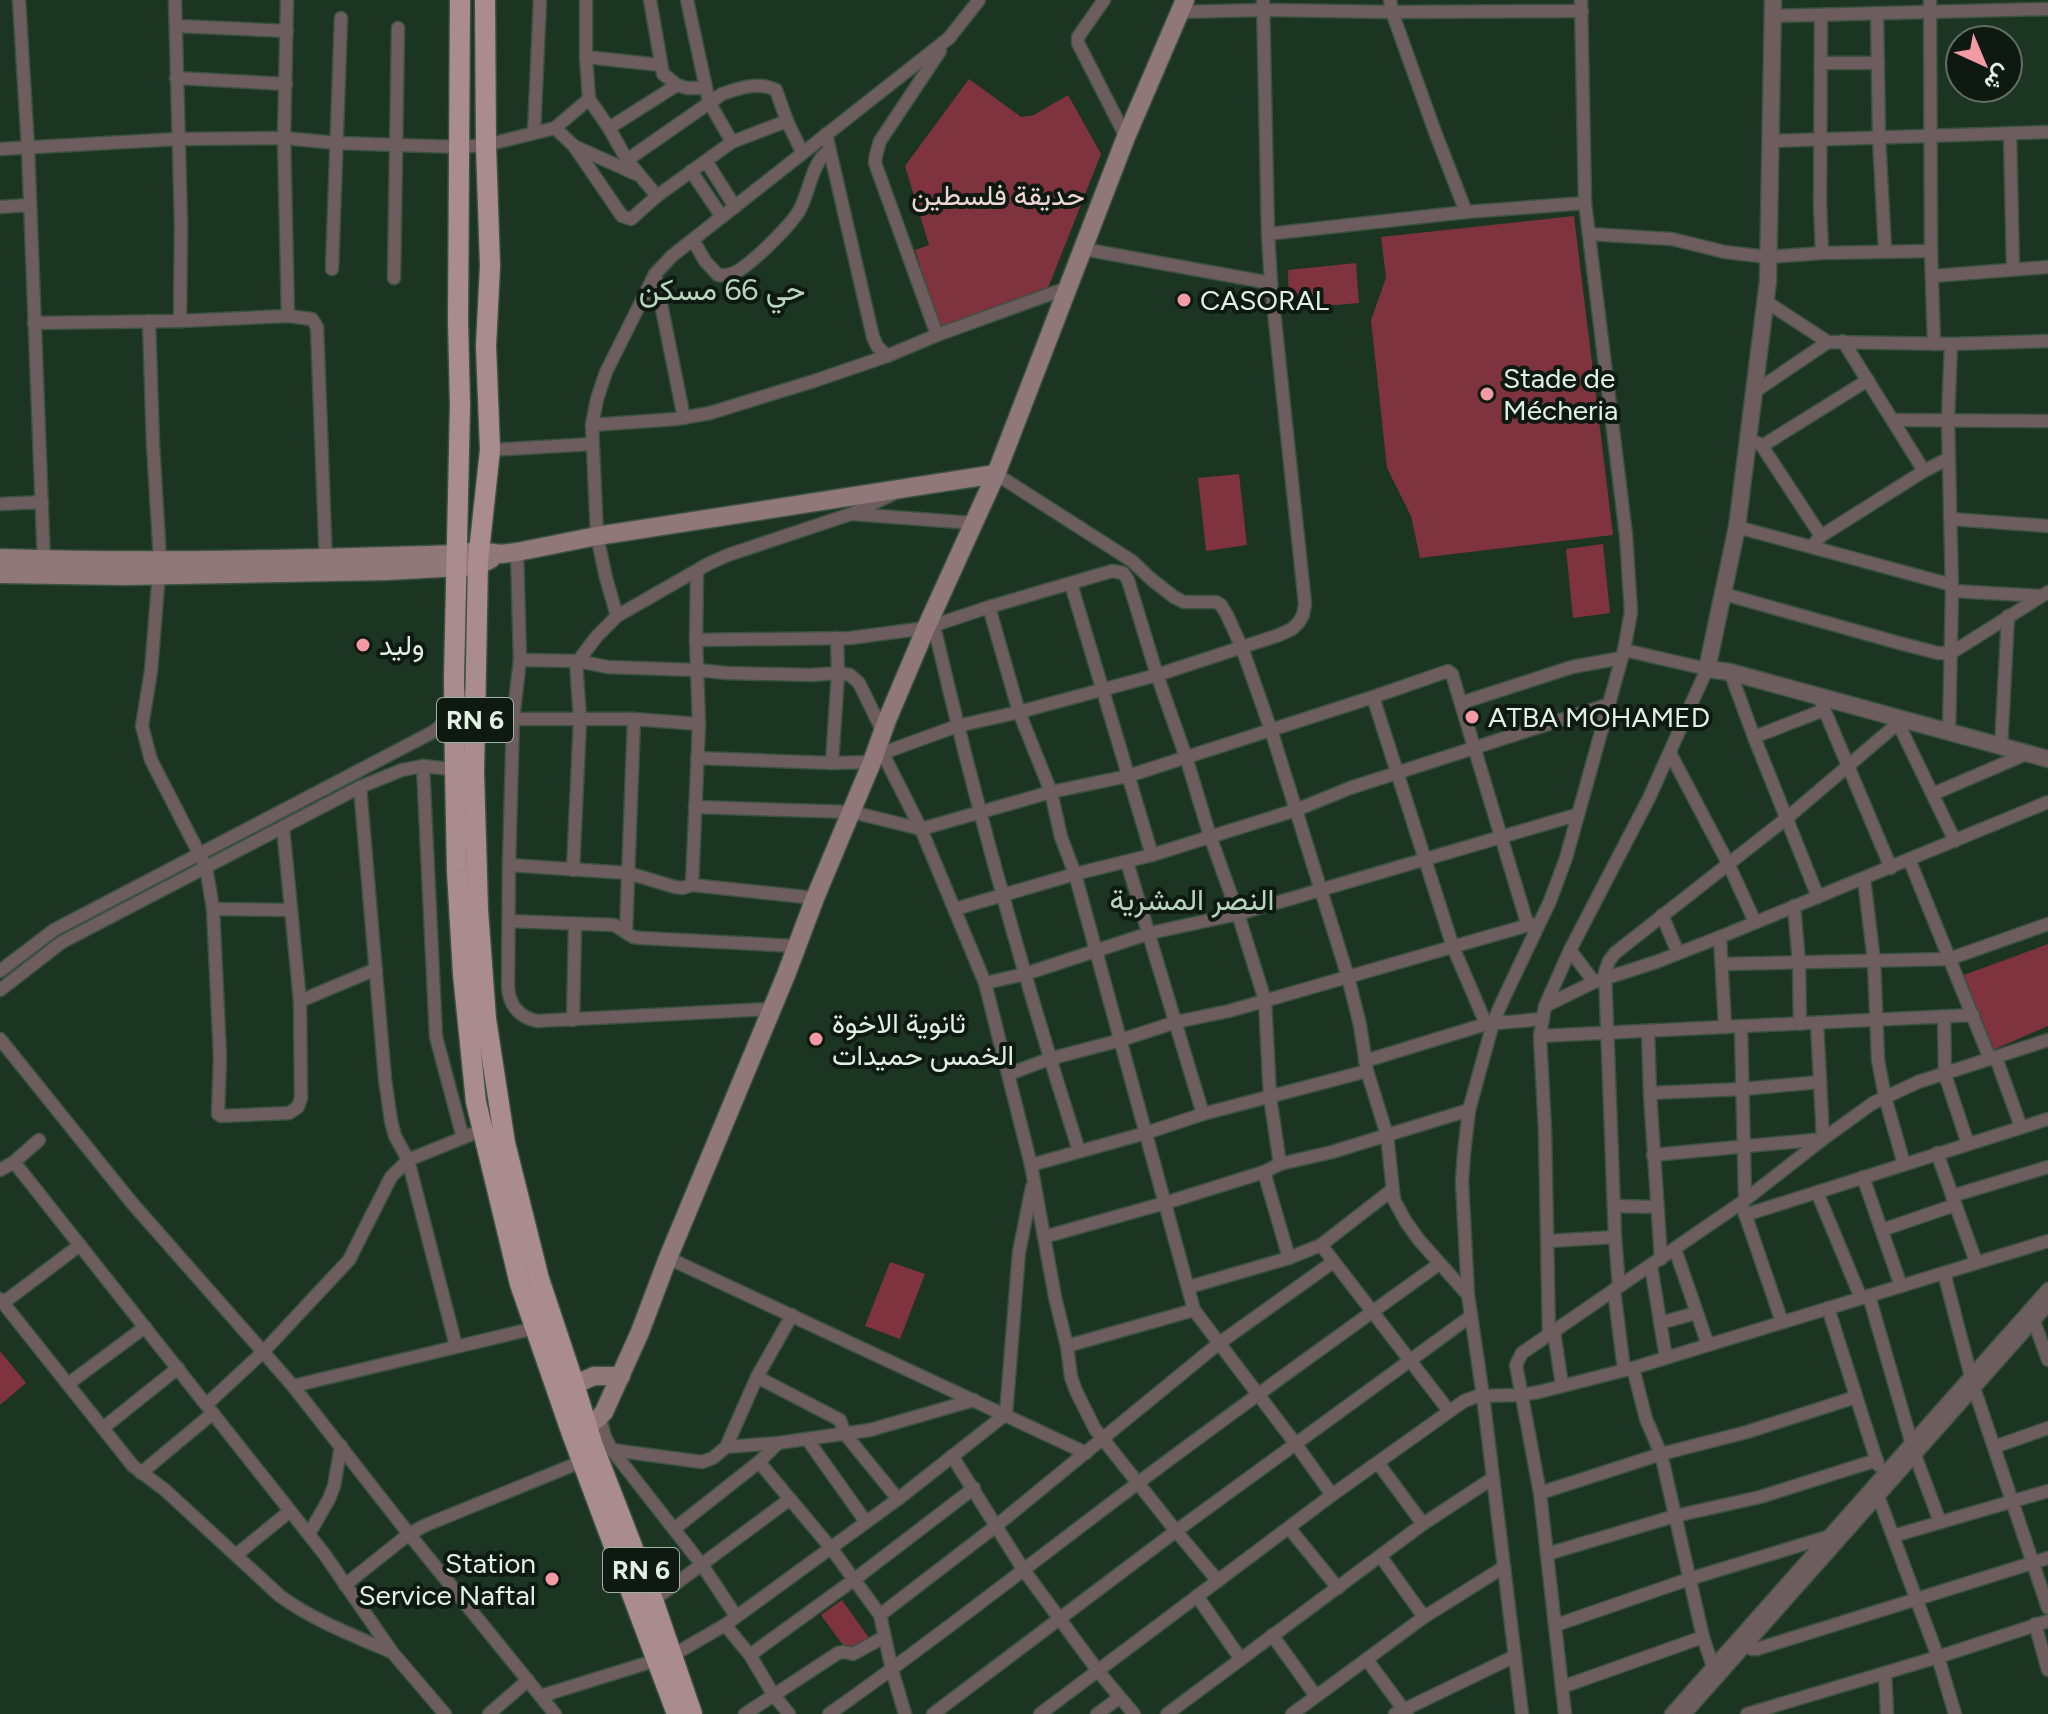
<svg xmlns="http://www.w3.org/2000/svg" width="2048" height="1714" font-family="Figtree,Vazirmatn,sans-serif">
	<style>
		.green { fill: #7e333f }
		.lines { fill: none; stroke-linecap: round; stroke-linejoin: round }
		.minor-casing { stroke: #3c5241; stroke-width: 15 }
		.tertiary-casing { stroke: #3c5241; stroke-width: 19 }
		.secondary-casing { stroke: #3c5241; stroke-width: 21 }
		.primary-casing { stroke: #3c5241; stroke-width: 23 }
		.minor { stroke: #6d5d5e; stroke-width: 12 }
		.tertiary { stroke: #6d5d5e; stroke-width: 16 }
		.secondary { stroke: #90787a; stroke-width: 18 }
		.primary { stroke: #ab8c8e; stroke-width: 20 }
		.poi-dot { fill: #f49aa4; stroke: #0e1911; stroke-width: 3 }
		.labels { text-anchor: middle; stroke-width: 8; stroke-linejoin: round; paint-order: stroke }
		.shield { fill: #0e1911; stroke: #a2afa5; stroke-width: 2 }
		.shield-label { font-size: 26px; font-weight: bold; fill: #e1efe4 }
		.park-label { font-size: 28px; fill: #f0d5d7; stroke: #0e1911 }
		.poi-label { font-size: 28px; fill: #e1efe4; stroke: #0e1911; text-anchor: start }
		.neighbourhood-label { font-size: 30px; fill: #b8d5be; stroke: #0e1911 }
	</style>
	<rect width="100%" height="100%" fill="#1c3422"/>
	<!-- green -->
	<g class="green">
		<polygon points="969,79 1021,117 1034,115 1068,95 1101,154 1048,288 940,328 915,250 929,245 905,166"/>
		<polygon points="1574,216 1613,535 1420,558 1411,516 1387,468 1371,320 1386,278 1381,237"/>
		<polygon points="1356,263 1359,303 1289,309 1288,270"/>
		<polygon points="1239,474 1247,545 1206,551 1198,478"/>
		<polygon points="1603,544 1610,613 1573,618 1566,549"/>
		<polygon points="2048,944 2048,1026 1993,1050 1964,975"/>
		<polygon points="890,1262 925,1274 900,1339 865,1326"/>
		<polygon points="0,1351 26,1383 0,1405"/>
		<polygon points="842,1600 869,1638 848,1652 821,1615"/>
	</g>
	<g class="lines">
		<defs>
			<g id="minor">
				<polyline points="19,0 28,148 44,564"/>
				<polyline points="175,0 181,224 180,321"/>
				<polyline points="287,0 284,138 288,316"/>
				<polyline points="586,0 586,57 589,99 609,128 627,160 657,196"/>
				<polyline points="650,0 663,74 677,85 687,88 706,88"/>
				<polyline points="687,0 709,102 732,142"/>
				<polyline points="1104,0 1078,37 1078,43 1126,137"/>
				<polyline points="1390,0 1392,12 1435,132 1466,212"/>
				<polyline points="1930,0 1931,251 1934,344"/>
				<polyline points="1178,12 1263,10 1392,12 1582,11"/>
				<polyline points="1877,13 1879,137 1885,251"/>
				<polyline points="1821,15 1820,204 1822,253"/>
				<polyline points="1773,16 2048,9"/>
				<polyline points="176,26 287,31"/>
				<polyline points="586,57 661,65"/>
				<polyline points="1821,63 1878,63"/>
				<polyline points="176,78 286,84"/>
				<polyline points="555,128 574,146 636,174"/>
				<polyline points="609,128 677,85"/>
				<polyline points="534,133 540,0"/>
				<polyline points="2010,133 2013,269"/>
				<polyline points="826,134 873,337 877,346 887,356 937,335 1067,288"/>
				<polyline points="1770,141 2048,132"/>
				<polyline points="574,146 622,216 631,219 657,196 732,142 787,121"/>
				<polyline points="0,149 178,139 284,138 337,143 459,147 486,145 555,128 589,99"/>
				<path d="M627,160L722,94C739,88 759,81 776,90L787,121L802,152"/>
				<polyline points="706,161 735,207"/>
				<polyline points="691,171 722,217"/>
				<polyline points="0,207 29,205"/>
				<polyline points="1268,234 1466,212 1585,203"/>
				<polyline points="1589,234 1672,239 1725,252 1768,257 1822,253 1931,251"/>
				<path d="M693,240L705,261L718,275C726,276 734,274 741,269C757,258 789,227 799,211C810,192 811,162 830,150"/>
				<polyline points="1083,249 1271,283"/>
				<polyline points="332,269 341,18"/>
				<polyline points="655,274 684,418"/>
				<polyline points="1933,276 2048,267"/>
				<polyline points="394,278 398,28"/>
				<polyline points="1765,301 1828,342"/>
				<polyline points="149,321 153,444 160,560 151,671 142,726 151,760 206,867 213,909 217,992 220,1057 218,1114 221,1116 289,1113 298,1107 301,1098 300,1001 283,827"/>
				<polyline points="34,323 180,321 288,316 312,319 317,327 326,565"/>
				<polyline points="937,335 875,163 876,155 880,141 940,51"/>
				<polyline points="1843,341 1924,471 1949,458"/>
				<polyline points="1754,392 1828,342 1951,344 2048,341"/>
				<polyline points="1893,420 2048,421"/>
				<polyline points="592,425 676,419 710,413 814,381 887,356"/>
				<polyline points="1758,443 1762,446 1821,536"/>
				<polyline points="1762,446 1868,380"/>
				<polyline points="490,450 592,444"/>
				<polyline points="996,474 1132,561 1151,579 1174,597 1184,602 1216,602 1221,605 1227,615 1242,648 1271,730 1348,977 1360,1025 1367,1071 1387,1135 1394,1200 1406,1222 1419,1240 1468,1295"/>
				<polyline points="0,504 42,502"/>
				<polyline points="852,514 973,523"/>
				<polyline points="1950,519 2048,526"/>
				<polyline points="1737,527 1952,585"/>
				<polyline points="1812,546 1821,536 1924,471"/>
				<path d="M517,552L520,660L513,719L509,865L508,987C509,1005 519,1017 537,1021L771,1009"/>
				<polyline points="1071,584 1152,855"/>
				<polyline points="1952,591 2041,596"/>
				<polyline points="1724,594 1899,643 1938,653 1951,653 2048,592"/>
				<polyline points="989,607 1019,712 1051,792 1061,837 1075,874 1194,1310 1295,1443 1332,1495"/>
				<polyline points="617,616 606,578 597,536 592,425 597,399 606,372 655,274 672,256 949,38 979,0"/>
				<path d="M934,626C975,803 1024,978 1079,1151"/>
				<polyline points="696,640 850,638 926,628 989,607 1112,571 1123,573 1128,580 1157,675 1186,757 1210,836 1238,914 1265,1000 1270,1097 1280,1164"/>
				<polyline points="520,660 578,661 597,636 617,616 708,564 728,555 851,514 893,494"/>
				<polyline points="578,661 607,667 697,670 727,673 811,675 838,673 837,638"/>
				<polyline points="1730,672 1754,737 1818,897"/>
				<polyline points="1373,697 1453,947 1486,1024"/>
				<polyline points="1819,697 1891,868"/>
				<polyline points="1461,703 1572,667 1621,658"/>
				<polyline points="513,719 634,719 699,724"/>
				<polyline points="1898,723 1955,841"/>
				<polyline points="1949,732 1952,591 1948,419 1951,344"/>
				<polyline points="1754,737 1824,710"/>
				<polyline points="2001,747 2008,616"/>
				<polyline points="880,748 921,829 985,983 1031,1165 1055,1297 1067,1346 1071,1377 1076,1391 1095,1429 1176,1531 1218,1581"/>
				<polyline points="883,753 957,726 1019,712 1157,675 1279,635 1292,629 1299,622 1303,615 1305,604 1271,283 1268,234 1263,0"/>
				<polyline points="1670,753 1728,863 1755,922"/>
				<polyline points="697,758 832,763 872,762"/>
				<polyline points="832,763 838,673 850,675 859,683 883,732"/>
				<polyline points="423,766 436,1037 463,1138"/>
				<polyline points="360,787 385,1079 391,1121 395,1136 408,1160 456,1346"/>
				<polyline points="1933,794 2026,754"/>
				<polyline points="695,807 852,812 921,829 1051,792 1128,776 1373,697 1448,671 1452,674 1528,926"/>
				<polyline points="1909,859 1990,1059"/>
				<polyline points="1127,862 1203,1114"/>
				<polyline points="509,865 628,873 675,887 683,888 692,885 815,898"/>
				<polyline points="573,870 580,720 576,661"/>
				<polyline points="1864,879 1874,961 1878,1060 1885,1097 1904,1164"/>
				<polyline points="692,885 699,724 696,640 697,571"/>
				<polyline points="1794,906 1799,963 1800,1024"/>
				<polyline points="213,909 290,910"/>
				<polyline points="955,909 1075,874 1152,855 1296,810 1350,788 1607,705"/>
				<polyline points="1662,915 1678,953"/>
				<polyline points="509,921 614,925 633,937 641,938 796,946"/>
				<polyline points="626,931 634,719"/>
				<polyline points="1720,937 1725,1027"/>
				<polyline points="1570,950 1594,982"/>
				<polyline points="1722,964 1949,959 2048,924"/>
				<path d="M0,971L54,930L429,734C430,734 440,727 440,726C455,711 453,698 476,693"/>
				<polyline points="985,983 1025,974 1150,933 1238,914 1576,815"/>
				<polyline points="0,990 62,942 360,787 402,770 423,766 459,770"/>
				<polyline points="300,1001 376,969"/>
				<polyline points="1545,1006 1594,982 1656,962 1720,937 2048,802"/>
				<polyline points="1944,1017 1945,1075 1968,1144"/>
				<polyline points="573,1020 575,924"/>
				<polyline points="1741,1027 1745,1199"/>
				<polyline points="1648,1031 1650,1093 1661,1259"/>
				<polyline points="1540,1036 1973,1015"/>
				<polyline points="0,1039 132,1203 293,1386 409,1534 555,1714"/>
				<polyline points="1996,1058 2021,1127"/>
				<polyline points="1365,1061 1486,1024 1542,1019"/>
				<polyline points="1009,1074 1049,1059 1121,1040 1176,1022 1229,1011 1532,924"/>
				<polyline points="1650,1093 1743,1089 1820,1082"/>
				<polyline points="1937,1153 1976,1262"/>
				<polyline points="1653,1155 1823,1139 1817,1023"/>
				<polyline points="14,1162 39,1140"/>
				<polyline points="1031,1165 1146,1133 1203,1114 1367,1071"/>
				<polyline points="0,1170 14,1162 325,1555 392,1652 445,1714"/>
				<polyline points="1264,1172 1289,1258"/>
				<polyline points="1863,1177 1901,1286"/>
				<polyline points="1817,1192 1861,1298"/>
				<polyline points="1952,1196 2048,1167"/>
				<polyline points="1614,1206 1657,1207"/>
				<polyline points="1743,1208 1782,1322"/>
				<polyline points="1745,1215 2048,1119"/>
				<polyline points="1882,1230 1955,1205"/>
				<polyline points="1044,1237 1165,1203 1264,1172 1280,1164 1332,1152 1469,1110"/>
				<polyline points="1548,1241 1615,1237"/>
				<polyline points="1321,1245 1449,1411"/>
				<polyline points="1675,1249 1708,1345"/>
				<polyline points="668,1258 1086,1453"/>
				<polyline points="1651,1266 1666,1358"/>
				<polyline points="1944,1273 1974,1388 2048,1608"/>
				<polyline points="1619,1286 1615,1237 1605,972 1609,961 1615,953 1787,818 1903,719"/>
				<polyline points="1189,1287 1289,1258 1321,1245 1392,1190"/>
				<polyline points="1614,1290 1624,1370"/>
				<polyline points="1869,1296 1915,1455 1940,1522"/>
				<path d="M0,1299L133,1466L165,1490L280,1596C313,1620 352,1635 389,1651"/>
				<polyline points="3,1303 80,1245"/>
				<polyline points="1828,1308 1878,1465"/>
				<polyline points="2034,1321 2048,1360"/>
				<polyline points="1660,1323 1696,1313"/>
				<polyline points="1554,1332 1562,1385"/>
				<polyline points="1549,1336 1545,1131 1540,1036 1545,1006 1570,950 1649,798 1707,669 1624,650"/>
				<polyline points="1067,1346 1194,1310"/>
				<polyline points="1633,1368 1646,1419 1661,1454 1703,1637 1715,1673"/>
				<polyline points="757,1377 840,1420 845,1434 898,1499"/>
				<polyline points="68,1384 145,1327"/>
				<polyline points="293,1386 535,1328"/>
				<polyline points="207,1404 264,1351 349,1260 391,1177 408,1160 482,1130"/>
				<polyline points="600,1418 605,1437 612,1450 702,1565 736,1616"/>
				<polyline points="103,1428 178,1368"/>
				<polyline points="807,1439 866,1522"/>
				<polyline points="726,1447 757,1377 792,1315"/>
				<polyline points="1994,1447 2048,1428"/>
				<polyline points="612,1450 702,1462 713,1458 726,1447 778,1443 870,1430 974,1400"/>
				<polyline points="952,1456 1023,1569 1098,1671 1134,1714"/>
				<polyline points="759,1462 831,1548 880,1615 892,1670 905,1714"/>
				<polyline points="1378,1463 1423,1524"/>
				<polyline points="141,1473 213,1413"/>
				<polyline points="1540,1493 1661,1454 1747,1432 1856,1397"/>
				<polyline points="1878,1496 1938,1657 1955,1714"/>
				<polyline points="1289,1528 1338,1588"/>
				<polyline points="674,1529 759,1462 778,1443"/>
				<polyline points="309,1534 329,1499 334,1486 341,1446"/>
				<polyline points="1893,1536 2048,1491"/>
				<polyline points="1547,1554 1675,1516 1760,1497 1877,1460"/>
				<polyline points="236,1555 290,1511"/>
				<polyline points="1381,1557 1424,1617"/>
				<polyline points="345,1585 409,1534 426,1525 583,1461"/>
				<polyline points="1197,1596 1240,1658"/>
				<polyline points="651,1602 790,1499"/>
				<polyline points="880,1615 996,1526 1218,1344 1333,1262"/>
				<polyline points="2035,1624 2048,1670"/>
				<polyline points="725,1625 750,1655 773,1694 789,1714"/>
				<polyline points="1556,1625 1689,1579 1827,1537"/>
				<polyline points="1272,1635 1316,1696"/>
				<polyline points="1746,1646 1752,1649 1757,1649 2048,1558"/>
				<polyline points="750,1655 855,1579 974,1488"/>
				<polyline points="1367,1660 1407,1714"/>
				<polyline points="1885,1673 1887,1714"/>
				<polyline points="1562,1687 1703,1637"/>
				<polyline points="541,1696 673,1655 725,1625 898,1499 1006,1414 1019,1252 1032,1187"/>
				<polyline points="489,1714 528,1680"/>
				<polyline points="745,1714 838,1653 844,1652 853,1654 884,1637"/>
				<path d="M829,1714C932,1642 1030,1564 1130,1489C1232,1412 1336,1338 1439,1264"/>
				<polyline points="933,1714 1176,1531 1471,1316"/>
				<polyline points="1040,1714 1332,1495 1464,1401 1478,1396 1521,1395 1539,1392 1633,1368 2048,1241"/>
				<polyline points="1097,1714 1119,1698"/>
				<polyline points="1167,1714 1423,1524 1493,1478"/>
				<polyline points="1292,1714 1424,1617 1504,1567"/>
				<polyline points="1395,1714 1515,1656"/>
				<polyline points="1522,1714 1483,1396 1468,1295 1462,1182 1464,1153 1469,1110 1493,1023 1502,1002 1550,901 1566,858 1624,650 1631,612 1626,535 1585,203 1581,0"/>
				<polyline points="1565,1714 1540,1493 1516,1365 1522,1353 1741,1203 1823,1139 1873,1103 1918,1082 2048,1040"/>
				<polyline points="1671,1714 2048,1289"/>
				<polyline points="1685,1714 2048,1305"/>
				<polyline points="1747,1714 1938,1657 2048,1621"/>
			</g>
			<polyline id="tertiary" points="1773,0 1768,281 1737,527 1707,669 1730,672 2048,759"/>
			<g id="secondary">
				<path d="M0,558C153,563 305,559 458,554L478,551L501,554L517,552L597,536L996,474"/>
				<polyline points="0,574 124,576 386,571 477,566 491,559"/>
				<polyline points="562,1390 594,1376 621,1376"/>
				<path d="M574,1433C586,1428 596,1422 604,1412L640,1332L668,1258L786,975L815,898L872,762L887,720L926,628L996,474L1126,137L1185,0"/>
			</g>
			<g id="primary">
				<polyline points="460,0 458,321 460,405 454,678 455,770 457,871 463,974 476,1102 520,1284 572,1434 677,1714"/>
				<polyline points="485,0 486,145 490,266 486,346 490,450 478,561 474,772 478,910 486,1019 505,1143 539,1279 574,1384 592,1443 653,1600 692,1714"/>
			</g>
		</defs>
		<!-- minor casing -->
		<use href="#minor" class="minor-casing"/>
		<!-- tertiary casing -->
		<use href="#tertiary" class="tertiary-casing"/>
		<!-- secondary casing -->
		<use href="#secondary" class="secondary-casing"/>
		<!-- primary casing -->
		<use href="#primary" class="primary-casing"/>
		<!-- minor -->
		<use href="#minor" class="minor"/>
		<!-- tertiary -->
		<use href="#tertiary" class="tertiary"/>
		<!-- secondary -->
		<use href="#secondary" class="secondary"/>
		<!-- primary -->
		<use href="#primary" class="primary"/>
	</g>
	<!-- markers -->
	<g class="poi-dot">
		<circle cx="1184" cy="300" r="8"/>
		<circle cx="1487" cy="394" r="8"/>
		<circle cx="363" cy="645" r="8"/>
		<circle cx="1472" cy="717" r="8"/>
		<circle cx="816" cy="1039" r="8"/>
		<circle cx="552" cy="1579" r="8"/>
	</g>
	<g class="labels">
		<!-- shield labels -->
		<g class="shield">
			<rect x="437" y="698" width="76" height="44" rx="6"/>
			<rect x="603" y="1548" width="76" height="44" rx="6"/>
		</g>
		<g class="shield-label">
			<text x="475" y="729">RN 6</text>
			<text x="641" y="1579">RN 6</text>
		</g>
		<!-- park labels -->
		<g class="park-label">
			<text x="998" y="205">حديقة فلسطين</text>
		</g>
		<!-- poi labels -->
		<g class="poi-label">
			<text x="1200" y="310">CASORAL</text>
			<text x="1503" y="388">Stade de<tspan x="1503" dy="32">Mécheria</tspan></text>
			<text x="379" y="655">وليد</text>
			<text x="1488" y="727">ATBA MOHAMED</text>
			<text x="832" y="1033">ثانوية الاخوة<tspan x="832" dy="32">الخمس حميدات</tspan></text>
			<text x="536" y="1573" text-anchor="end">Station<tspan x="536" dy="32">Service Naftal</tspan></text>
		</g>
		<!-- neighbourhood labels -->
		<g class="neighbourhood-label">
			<text x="722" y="300">حي 66 مسكن</text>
			<text x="1192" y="910">النصر المشرية</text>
		</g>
	</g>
	<!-- north arrow -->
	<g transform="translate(1984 64) rotate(136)"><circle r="38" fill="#0e1911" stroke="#626f65" stroke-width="2"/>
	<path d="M0-6L14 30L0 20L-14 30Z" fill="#f49aa4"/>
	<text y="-12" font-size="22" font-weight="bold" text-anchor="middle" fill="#e1efe4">ش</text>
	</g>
</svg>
